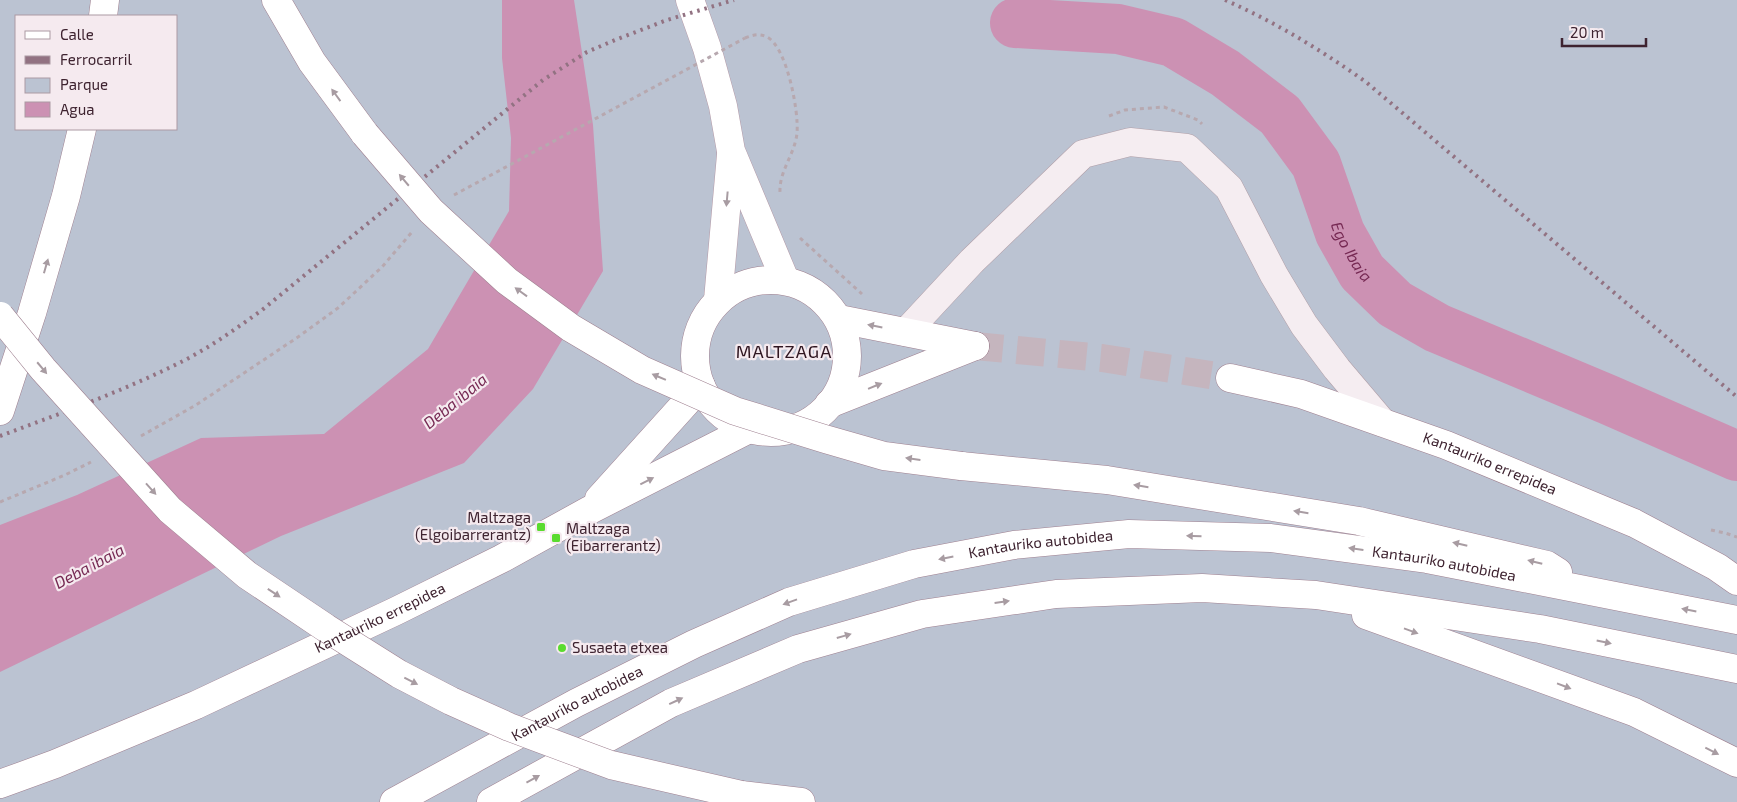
<svg xmlns="http://www.w3.org/2000/svg" width="1737" height="802" font-family="'Exo 2',sans-serif">
	<style>
		.green { fill: #bbc3d2; fill-rule: evenodd }
		.water { fill: #cc91b3 }
		.lines { fill: none; stroke-linecap: round; stroke-linejoin: round }
		.river { stroke: #cc91b3; stroke-width: 50 }
		.highway-tunnel { stroke: #c5b5be; stroke-width: 28; stroke-dasharray: 28 14; stroke-linecap: butt }
		.minor-casing { stroke: #b19fa8; stroke-width: 29 }
		.major-casing { stroke: #b499a6; stroke-width: 29 }
		.highway-casing { stroke: #9f8090; stroke-width: 29 }
		.path { stroke: #b7a8af; stroke-width: 3; stroke-dasharray: 4 4; stroke-linecap: butt }
		.minor { stroke: #f5edf1; stroke-width: 28 }
		.major { stroke: #fff; stroke-width: 28 }
		.highway { stroke: #fff; stroke-width: 28 }
		.rail { stroke: #927282; stroke-width: 4; stroke-dasharray: 2.5 5; stroke-linecap: butt }
		.highway-bridge-casing { stroke: #9f8090; stroke-width: 29; stroke-linecap: butt }
		.path-bridge { stroke: #b7a8af; stroke-width: 3; stroke-dasharray: 4 4; stroke-linecap: butt }
		.highway-bridge { stroke: #fff; stroke-width: 28 }
		.oneway { fill: #a89ca2 }
		.poi-dot { fill: #5adc2f; stroke: #f5eaef; stroke-width: 2 }
		.labels { text-anchor: middle; stroke-width: 4.5; stroke-linejoin: round; paint-order: stroke }
		.street-label { font-size: 15px; fill: #3e2330; stroke: #f5eaef }
		.poi-label { font-size: 15px; fill: #3e2330; stroke: #f5eaef; text-anchor: start }
		.water-label { font-size: 16px; font-style: italic; fill: #762953; stroke: #f5eaef }
		.quarter-label { font-size: 18px; letter-spacing: 1px; fill: #2f1621; stroke: #f5eaef }
	</style>
	<rect width="100%" height="100%" fill="#e7dae1"/>
	<!-- green -->
	<path class="green" d="M0,0H1737V802H0ZM16,16H176V129H16Z"/>
	<!-- water -->
	<polygon class="water" points="502,0 574,0 593,125 603,271 533,389 464,463 281,536 0,672 0,525 77,495 201,438 324,434 428,349 509,211 511,138 502,58"/>
	<g class="lines">
		<!-- river -->
		<path class="river" id="s1" d="M1015,23L1118,29L1173,42L1225,73L1280,115L1316,164L1340,233L1362,272L1395,304L1437,328L1609,400L1737,456"/>
		<!-- highway-tunnel -->
		<polyline class="highway-tunnel" points="975,346 1102,358 1230,378"/>
		<defs>
			<polyline id="minor" points="906,332 972,261 1083,154 1130,142 1187,148 1229,188 1274,275 1304,325 1337,369 1382,422"/>
			<g id="major">
				<polyline points="690,0 707,48 723,106 731,151 785,280"/>
				<polyline points="718,300 731,155"/>
			</g>
			<g id="highway">
				<polyline points="276,0 312,62 365,134"/>
				<polyline points="103,16 105,0"/>
				<circle cx="771" cy="356" r="76"/>
				<polyline points="839,319 975,346"/>
				<path id="s2" d="M1230,378L1301,394L1446,445L1634,523L1717,567L1737,581"/>
				<polyline points="829,404 975,346"/>
				<polyline points="0,411 32,313 66,196 82,129"/>
				<polyline points="961,466 1107,480 1359,521 1547,565 1558,572"/>
				<polyline points="599,499 701,386"/>
				<polyline points="1366,615 1634,712 1737,763"/>
				<path id="s3" d="M0,784L55,764L196,705L396,611L501,559L588,511L749,429"/>
				<polyline points="741,795 801,802"/>
				<path id="s4" d="M394,802L576,703L694,644L789,602L914,564L1014,545L1129,534L1271,538L1427,559L1737,620"/>
				<polyline points="491,802 671,703 798,649 922,614 1056,594 1202,588 1316,595 1540,629 1737,669"/>
			</g>
		</defs>
		<!-- minor casing -->
		<use href="#minor" class="minor-casing"/>
		<!-- major casing -->
		<use href="#major" class="major-casing"/>
		<!-- highway casing -->
		<use href="#highway" class="highway-casing"/>
		<!-- path -->
		<g class="path">
			<path d="M745,38C753,35 759,33 767,37C787,47 799,112 797,133C795,154 779,171 780,192"/>
			<polyline points="1109,116 1125,110 1164,107 1198,120 1202,124"/>
			<polyline points="800,238 862,294"/>
			<polyline points="141,436 196,405 298,337 338,308 382,267 412,232"/>
			<polyline points="0,502 65,475 91,462"/>
			<polyline points="1711,530 1725,533 1737,537"/>
		</g>
		<!-- minor -->
		<use href="#minor" class="minor"/>
		<!-- major -->
		<use href="#major" class="major"/>
		<!-- highway -->
		<use href="#highway" class="highway"/>
		<!-- rail -->
		<g class="rail">
			<path d="M1225,0C1275,22 1321,50 1366,82L1737,397"/>
			<path d="M0,436C62,413 126,390 185,360C212,346 237,328 262,310L543,80L587,52L615,40L667,20L734,0"/>
		</g>
		<defs>
			<g id="highway-bridge">
				<polyline points="365,134 431,211 507,281 571,328 642,370 735,411 825,439 884,456 961,466"/>
				<polyline points="0,316 43,369 170,510 247,575 326,628 399,674 451,701 509,727 611,765 741,795"/>
			</g>
		</defs>
		<!-- highway-bridge casing -->
		<use href="#highway-bridge" class="highway-bridge-casing"/>
		<!-- path-bridge -->
		<polyline class="path-bridge" points="454,195 745,38"/>
		<!-- highway-bridge -->
		<use href="#highway-bridge" class="highway-bridge"/>
	</g>
	<!-- one-way arrows -->
	<defs><path id="oneway-solid" d="M-6-.8H1V-3.2L6.5 0L1 3.2V.8H-6Z" transform="scale(1.25)"/></defs>
	<g class="oneway">
		<use href="#oneway-solid" transform="translate(336 95) rotate(-126)"/>
		<use href="#oneway-solid" transform="translate(404 180) rotate(-130)"/>
		<use href="#oneway-solid" transform="translate(727 199) rotate(95)"/>
		<use href="#oneway-solid" transform="translate(46 266) rotate(-74)"/>
		<use href="#oneway-solid" transform="translate(521 292) rotate(-144)"/>
		<use href="#oneway-solid" transform="translate(875 326) rotate(-169)"/>
		<use href="#oneway-solid" transform="translate(42 368) rotate(50)"/>
		<use href="#oneway-solid" transform="translate(659 377) rotate(-157)"/>
		<use href="#oneway-solid" transform="translate(875 386) rotate(-22)"/>
		<use href="#oneway-solid" transform="translate(913 459) rotate(-172)"/>
		<use href="#oneway-solid" transform="translate(647 481) rotate(-27)"/>
		<use href="#oneway-solid" transform="translate(1141 486) rotate(-171)"/>
		<use href="#oneway-solid" transform="translate(151 489) rotate(48)"/>
		<use href="#oneway-solid" transform="translate(1301 512) rotate(-171)"/>
		<use href="#oneway-solid" transform="translate(1194 536) rotate(-178)"/>
		<use href="#oneway-solid" transform="translate(1460 544) rotate(-167)"/>
		<use href="#oneway-solid" transform="translate(1356 549) rotate(-172)"/>
		<use href="#oneway-solid" transform="translate(946 558) rotate(169)"/>
		<use href="#oneway-solid" transform="translate(1535 562) rotate(-166)"/>
		<use href="#oneway-solid" transform="translate(274 593) rotate(34)"/>
		<use href="#oneway-solid" transform="translate(790 602) rotate(160)"/>
		<use href="#oneway-solid" transform="translate(1002 602) rotate(-8)"/>
		<use href="#oneway-solid" transform="translate(1689 610) rotate(-169)"/>
		<use href="#oneway-solid" transform="translate(1411 631) rotate(20)"/>
		<use href="#oneway-solid" transform="translate(844 636) rotate(-16)"/>
		<use href="#oneway-solid" transform="translate(1604 642) rotate(12)"/>
		<use href="#oneway-solid" transform="translate(411 681) rotate(27)"/>
		<use href="#oneway-solid" transform="translate(1564 686) rotate(21)"/>
		<use href="#oneway-solid" transform="translate(676 701) rotate(-25)"/>
		<use href="#oneway-solid" transform="translate(1712 751) rotate(27)"/>
		<use href="#oneway-solid" transform="translate(533 779) rotate(-29)"/>
	</g>
	<!-- markers -->
	<g class="poi-dot">
		<rect x="536" y="522" width="10" height="10" rx="2.5"/>
		<rect x="551" y="533" width="10" height="10" rx="2.5"/>
		<circle cx="562" cy="648" r="5"/>
	</g>
	<g class="labels">
		<!-- street labels -->
		<g class="street-label">
			<text dy="5" stroke="none"><textPath href="#s2" startOffset="274">Kantauriko errepidea</textPath></text>
			<text dy="5" stroke="none"><textPath href="#s4" startOffset="702">Kantauriko autobidea</textPath></text>
			<text dy="5" stroke="none"><textPath href="#s4" startOffset="1108">Kantauriko autobidea</textPath></text>
			<text dy="5" stroke="none"><textPath href="#s3" startOffset="415">Kantauriko errepidea</textPath></text>
			<text dy="5" stroke="none"><textPath href="#s4" startOffset="208">Kantauriko autobidea</textPath></text>
		</g>
		<!-- poi labels -->
		<g class="poi-label">
			<text x="531" y="523" text-anchor="end">Maltzaga<tspan x="531" dy="17">(Elgoibarrerantz)</tspan></text>
			<text x="566" y="534">Maltzaga<tspan x="566" dy="17">(Eibarrerantz)</tspan></text>
			<text x="572" y="653">Susaeta etxea</text>
		</g>
		<!-- water labels -->
		<g class="water-label">
			<text dy="6" stroke="none"><textPath href="#s1" startOffset="445">Ego Ibaia</textPath></text>
			<text transform="translate(455 401) rotate(-39)" y="6">Deba ibaia</text>
			<text transform="translate(89 566) rotate(-28)" y="6">Deba ibaia</text>
		</g>
		<!-- quarter labels -->
		<g class="quarter-label">
			<text x="784" y="358">MALTZAGA</text>
		</g>
	</g>
	<!-- legend -->
	<rect x="15" y="15" width="162" height="115" fill="#f5eaef" stroke="#ac9aa3"/>
	<rect x="25" y="31" width="25" height="8" fill="#ffffff" stroke="#ac9aa3"/>
	<text x="60" y="40" font-size="15" fill="#3e2330">Calle</text>
	<rect x="25" y="56" width="25" height="8" fill="#927282" stroke="#ac9aa3"/>
	<text x="60" y="65" font-size="15" fill="#3e2330">Ferrocarril</text>
	<rect x="25" y="78" width="25" height="15" fill="#bbc3d2" stroke="#ac9aa3"/>
	<text x="60" y="90" font-size="15" fill="#3e2330">Parque</text>
	<rect x="25" y="102" width="25" height="15" fill="#cc91b3" stroke="#ac9aa3"/>
	<text x="60" y="115" font-size="15" fill="#3e2330">Agua</text>
	<!-- scale -->
	<path d="M1562 38v8h84v-8" fill="none" stroke="#3e2330" stroke-width="2.5"/>
	<text x="1570" y="38" font-size="15" fill="#3e2330" stroke="#f5eaef" stroke-width="4" paint-order="stroke">20 m</text>
</svg>
